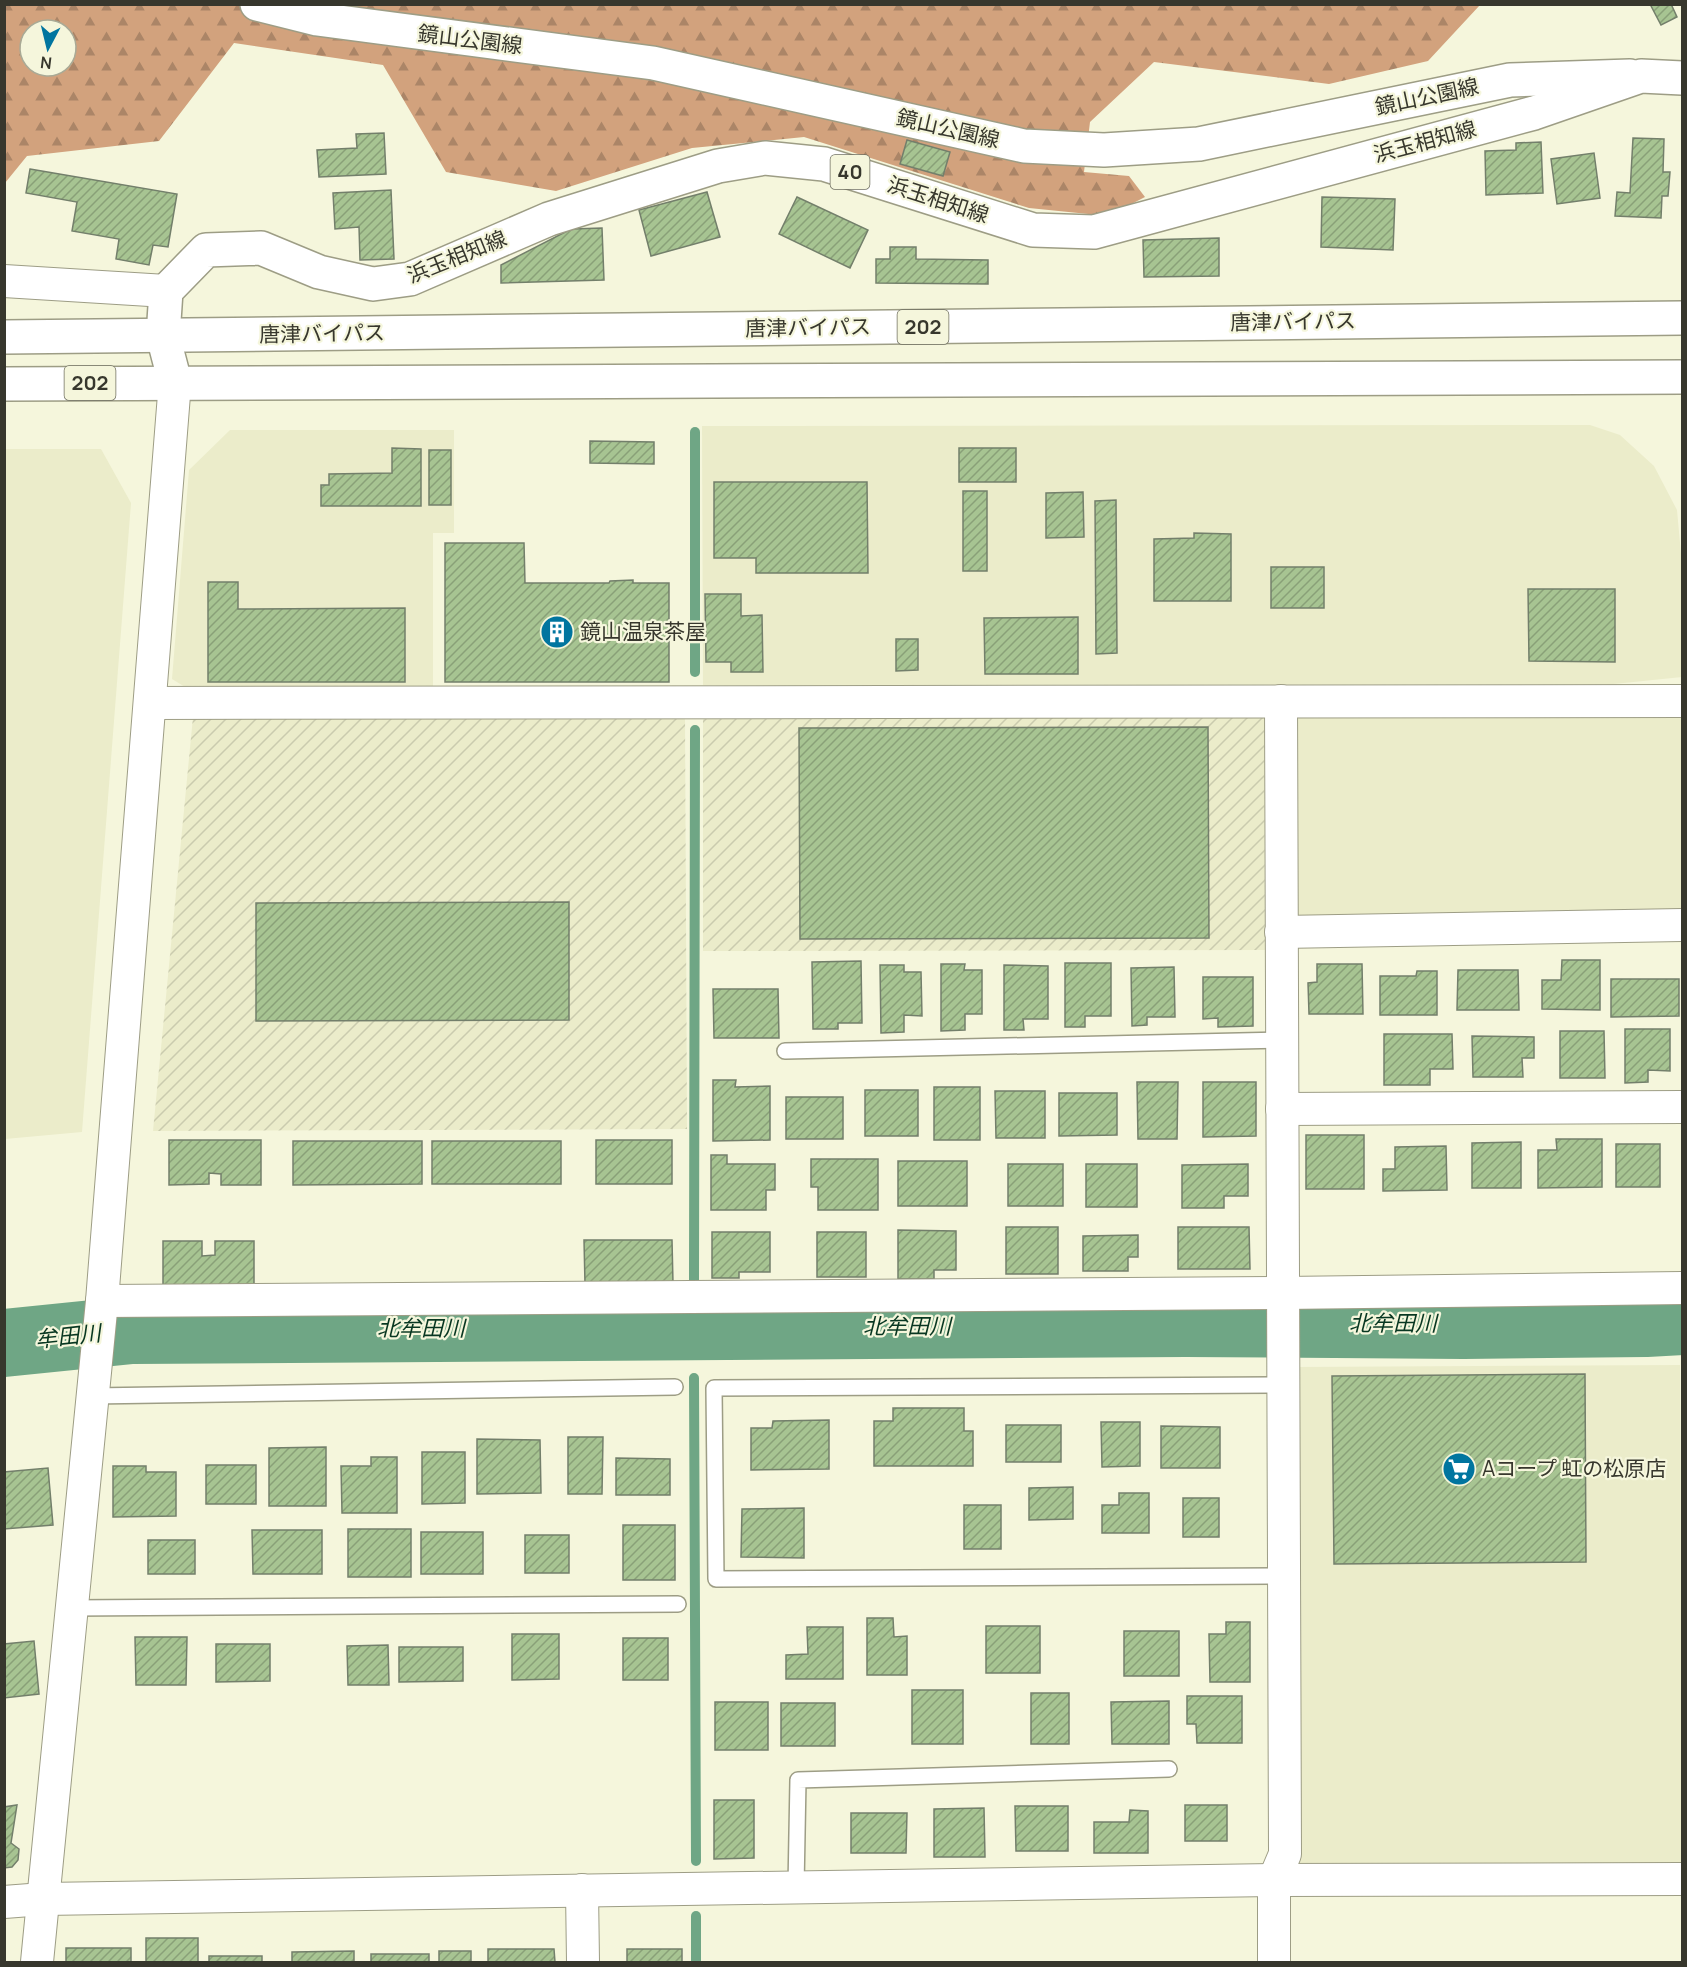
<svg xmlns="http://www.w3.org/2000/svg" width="1687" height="1967" font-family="Manrope,'Noto Sans JP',sans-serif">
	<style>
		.built { fill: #ebecca }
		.industrial { fill: url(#industrial-furrows) }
		.forest { fill: url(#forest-firs); fill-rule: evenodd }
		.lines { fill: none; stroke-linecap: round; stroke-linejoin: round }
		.stream { stroke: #6fa685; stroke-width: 10 }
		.river { stroke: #6fa685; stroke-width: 68 }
		.building { fill: url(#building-hatch); stroke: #737f6b; stroke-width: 1.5 }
		.service-casing { stroke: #9d9d85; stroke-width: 18 }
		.minor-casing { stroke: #9d9d85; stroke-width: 34 }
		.secondary-casing { stroke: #9d9d85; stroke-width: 36 }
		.primary-casing { stroke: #9d9d85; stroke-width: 36 }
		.trunk-casing { stroke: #9d9d85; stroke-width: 36 }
		.service { stroke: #fff; stroke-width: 15 }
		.minor { stroke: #fff; stroke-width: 32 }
		.secondary { stroke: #fff; stroke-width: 33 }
		.primary { stroke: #fff; stroke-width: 33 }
		.trunk { stroke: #fff; stroke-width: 33 }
		.labels { text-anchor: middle; stroke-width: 4.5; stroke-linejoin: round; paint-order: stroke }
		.shield { fill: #f5f6dc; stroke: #707062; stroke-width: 1.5 }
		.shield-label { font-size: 20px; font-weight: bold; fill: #37372d }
		.street-label { font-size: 21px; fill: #37372d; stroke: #f5f6dc }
		.poi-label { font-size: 21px; fill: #37372d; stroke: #f5f6dc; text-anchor: start }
		.water-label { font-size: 22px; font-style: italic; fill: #083721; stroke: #f5f6dc }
	</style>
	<defs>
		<pattern id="industrial-furrows" width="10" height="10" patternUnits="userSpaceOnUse" patternTransform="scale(1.5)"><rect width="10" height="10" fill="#ebecca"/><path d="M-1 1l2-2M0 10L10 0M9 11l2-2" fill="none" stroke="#cacbae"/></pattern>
		<pattern id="forest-firs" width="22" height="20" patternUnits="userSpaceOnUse" patternTransform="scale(1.5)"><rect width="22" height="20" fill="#d2a27d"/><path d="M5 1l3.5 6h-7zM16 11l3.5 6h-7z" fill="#ab8567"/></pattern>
		<pattern id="building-hatch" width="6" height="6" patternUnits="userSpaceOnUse" patternTransform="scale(1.5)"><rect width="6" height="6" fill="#a7c492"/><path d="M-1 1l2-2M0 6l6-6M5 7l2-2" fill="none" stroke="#89a078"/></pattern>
	</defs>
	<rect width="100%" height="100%" fill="#f5f6dc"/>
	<!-- built -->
	<g class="built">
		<polygon points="1590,425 1620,435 1654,466 1677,510 1682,565 1682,677 1614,684 703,685 702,426"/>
		<polygon points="230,430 454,430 454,533 433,533 433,690 190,690 172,679 189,470"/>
		<polygon points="5,449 101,449 131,503 82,1132 5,1139"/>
		<polygon points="1682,717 1682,911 1295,918 1295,718"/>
		<polygon points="1680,1365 1682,1863 1298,1865 1294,1367"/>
	</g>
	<!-- industrial -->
	<g class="industrial">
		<polygon points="1264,715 1265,950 703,951 703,716"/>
		<polygon points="685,716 687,1129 153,1131 193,717"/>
	</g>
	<!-- forest -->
	<path class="forest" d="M5,5H1480L1428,61L1329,84L1154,62L1090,122L1084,172L1129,176L1145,197L1108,216L1029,208L804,137L692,148L556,191L446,172L383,65L234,43L159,141L27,156L5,183ZM30,30H66V66H30Z"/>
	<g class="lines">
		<!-- stream -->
		<g class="stream">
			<polyline points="695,672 695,432"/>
			<polyline points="694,1280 695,730"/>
			<polyline points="694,1378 696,1861"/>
			<polyline points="696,1916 696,1962"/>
		</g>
		<!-- river -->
		<polyline class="river" points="4,1343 132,1330 1185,1323 1464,1325 1646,1323 1682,1321"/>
	</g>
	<!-- building -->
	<g class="building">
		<polygon points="1650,4 1671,4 1677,17 1661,25"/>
		<polygon points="384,133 386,174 319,177 317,150 357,148 356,134"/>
		<polygon points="1633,138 1664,139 1663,172 1670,172 1668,196 1662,196 1661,218 1615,216 1617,192 1630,193"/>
		<polygon points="907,140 950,152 943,176 900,164"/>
		<polygon points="1541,142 1543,193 1486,195 1485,151 1516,150 1516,143"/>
		<polygon points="1594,153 1600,198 1557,204 1551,159"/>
		<polygon points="30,169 177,194 168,247 153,245 149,265 116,259 119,239 72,231 77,202 26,193"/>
		<polygon points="391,190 394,259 360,260 359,227 335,229 333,193"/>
		<polygon points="707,192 720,237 651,256 639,210"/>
		<polygon points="797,197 868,230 850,268 779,234"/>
		<polygon points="1322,197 1395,199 1393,250 1321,247"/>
		<polygon points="602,228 604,280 501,283 501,265 571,229"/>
		<polygon points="1219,238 1219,276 1144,277 1143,240"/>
		<polygon points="890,247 916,247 916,259 988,260 988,284 876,283 876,259 890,259"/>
		<polygon points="590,441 654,442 654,464 590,463"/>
		<polygon points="392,448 421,449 421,506 321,506 321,485 329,485 329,474 392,473"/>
		<rect x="959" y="448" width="57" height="34"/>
		<rect x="429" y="450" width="22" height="55"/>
		<polygon points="714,482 867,482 868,573 756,573 756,558 714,558"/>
		<rect x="963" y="491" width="24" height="80"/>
		<polygon points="1083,492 1084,537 1046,538 1046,493"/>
		<polygon points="1116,500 1117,653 1096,654 1095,501"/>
		<polygon points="1194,533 1231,534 1231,601 1154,601 1154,539 1194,538"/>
		<polygon points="445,543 524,543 525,583 609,583 610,581 633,580 633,583 669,583 669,682 445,682"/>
		<rect x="1271" y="567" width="53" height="41"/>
		<polygon points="208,582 238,582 238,609 405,608 405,682 208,682"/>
		<polygon points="1528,589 1615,589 1615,662 1529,661"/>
		<polygon points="705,594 741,594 741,616 762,615 763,672 731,672 731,662 706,662"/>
		<polygon points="1078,617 1078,674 985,674 984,618"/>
		<polygon points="896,639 918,639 918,670 896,671"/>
		<polygon points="1208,727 1209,938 800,939 799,728"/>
		<polygon points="569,902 569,1020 256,1021 256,903"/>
		<polygon points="1562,960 1600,960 1600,1010 1542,1009 1542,980 1561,980"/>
		<polygon points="861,961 862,1023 838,1023 838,1029 813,1029 812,962"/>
		<polygon points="1065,963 1111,963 1111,1016 1085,1016 1085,1027 1065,1027"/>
		<polygon points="941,964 965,964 964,970 982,970 982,1014 965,1014 965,1030 941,1031"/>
		<polygon points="1317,964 1362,964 1363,1014 1309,1014 1308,983 1317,982"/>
		<polygon points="880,965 904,965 904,972 921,972 922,1016 904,1015 904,1032 881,1033"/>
		<polygon points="1004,965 1048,966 1048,1019 1023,1019 1024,1030 1004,1030"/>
		<polygon points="1174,967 1175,1017 1147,1017 1147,1025 1132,1026 1131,968"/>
		<polygon points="1458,970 1518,970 1519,1010 1457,1010"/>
		<polygon points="1417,971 1437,971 1437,1015 1380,1015 1380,976 1416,976"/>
		<polygon points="1203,977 1253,977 1253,1026 1218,1027 1218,1018 1203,1019"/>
		<polygon points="1611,979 1679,979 1679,1016 1611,1017"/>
		<polygon points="713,989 778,989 779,1038 714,1038"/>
		<polygon points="1625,1029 1670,1029 1670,1071 1648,1070 1648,1082 1625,1083"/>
		<polygon points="1560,1031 1604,1031 1605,1078 1560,1078"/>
		<polygon points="1384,1034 1452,1034 1453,1069 1430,1069 1430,1085 1384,1085"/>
		<polygon points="1472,1036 1534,1037 1534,1058 1522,1058 1523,1077 1473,1077"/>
		<polygon points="713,1080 736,1080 735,1087 770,1086 770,1140 713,1141"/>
		<polygon points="1137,1082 1178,1082 1177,1139 1138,1139"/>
		<polygon points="1203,1082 1256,1082 1256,1136 1203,1137"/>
		<rect x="934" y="1087" width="46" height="53"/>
		<rect x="865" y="1090" width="53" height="46"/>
		<polygon points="995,1091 1045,1091 1045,1138 996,1138"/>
		<polygon points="1059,1093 1117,1093 1117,1135 1059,1136"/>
		<rect x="786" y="1097" width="57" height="42"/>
		<rect x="1306" y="1135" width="58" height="54"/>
		<polygon points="1556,1139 1602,1139 1602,1187 1538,1188 1538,1150 1557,1150"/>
		<polygon points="169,1140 261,1140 261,1185 221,1185 221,1174 209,1173 209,1184 169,1185"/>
		<rect x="596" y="1140" width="76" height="44"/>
		<polygon points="293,1141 422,1141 422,1184 293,1185"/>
		<rect x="432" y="1141" width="129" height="43"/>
		<polygon points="1521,1142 1521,1188 1472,1188 1472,1143"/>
		<rect x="1616" y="1144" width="44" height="43"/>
		<polygon points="1446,1146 1447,1190 1383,1191 1383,1169 1395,1169 1395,1147"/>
		<polygon points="711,1155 727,1155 727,1164 775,1164 775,1190 766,1190 766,1210 711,1210"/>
		<polygon points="811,1159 878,1159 878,1210 818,1210 818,1187 811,1187"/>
		<rect x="898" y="1161" width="69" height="45"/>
		<rect x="1008" y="1164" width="55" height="42"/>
		<rect x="1086" y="1164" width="51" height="43"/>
		<polygon points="1248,1164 1248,1196 1224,1196 1224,1208 1182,1208 1182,1165"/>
		<rect x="1006" y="1227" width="52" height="47"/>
		<polygon points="1178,1227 1249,1227 1250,1269 1178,1269"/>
		<polygon points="898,1230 956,1231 956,1270 934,1270 934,1279 898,1279"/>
		<polygon points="712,1232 770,1232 770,1272 739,1272 739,1278 712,1278"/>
		<rect x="817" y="1232" width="49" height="45"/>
		<polygon points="1138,1235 1138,1257 1128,1257 1128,1271 1083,1271 1083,1236"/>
		<polygon points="584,1240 672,1240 673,1283 585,1284"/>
		<polygon points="163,1241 202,1241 202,1256 215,1255 215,1241 254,1241 254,1286 163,1286"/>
		<polygon points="1585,1374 1586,1562 1334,1564 1332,1376"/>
		<polygon points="893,1408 964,1408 964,1431 973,1431 973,1466 874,1466 874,1421 893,1421"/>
		<polygon points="829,1420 829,1469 751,1470 751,1428 772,1428 773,1421"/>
		<polygon points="1101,1422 1140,1422 1140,1466 1102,1467"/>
		<rect x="1006" y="1425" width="55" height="37"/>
		<polygon points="1161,1426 1220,1427 1220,1468 1161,1468"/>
		<polygon points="568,1437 603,1437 602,1494 568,1494"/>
		<polygon points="477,1439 540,1440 541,1493 477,1494"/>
		<polygon points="326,1447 326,1506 269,1506 269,1448"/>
		<polygon points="422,1452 465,1452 465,1503 422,1504"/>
		<polygon points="371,1457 397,1457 397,1513 342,1513 341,1466 371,1466"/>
		<polygon points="616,1458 670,1459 670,1495 616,1495"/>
		<rect x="206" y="1465" width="50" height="39"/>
		<polygon points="113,1466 146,1466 146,1472 176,1472 176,1516 113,1517"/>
		<polygon points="48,1468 53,1525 4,1529 4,1472"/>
		<polygon points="1073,1487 1073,1519 1029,1520 1029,1488"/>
		<polygon points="1119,1493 1149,1493 1149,1533 1102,1533 1102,1505 1119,1505"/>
		<rect x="1183" y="1498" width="36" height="39"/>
		<rect x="964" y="1505" width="37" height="44"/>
		<polygon points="804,1508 804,1558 741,1557 742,1509"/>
		<rect x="623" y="1525" width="52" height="55"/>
		<rect x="348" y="1529" width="63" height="48"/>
		<polygon points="252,1530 322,1530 322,1574 253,1574"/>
		<rect x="421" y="1532" width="62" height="42"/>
		<rect x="525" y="1535" width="44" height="38"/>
		<rect x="148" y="1540" width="47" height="34"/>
		<polygon points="867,1618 893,1618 894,1637 907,1636 907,1675 867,1675"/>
		<polygon points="1226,1622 1250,1622 1250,1682 1210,1682 1209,1634 1226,1634"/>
		<rect x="986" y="1626" width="54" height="47"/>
		<polygon points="807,1627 843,1627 843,1679 786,1679 786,1655 808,1654"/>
		<rect x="1124" y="1631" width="55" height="45"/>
		<polygon points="512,1634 559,1634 559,1679 512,1680"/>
		<polygon points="135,1637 187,1637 186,1685 136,1685"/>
		<rect x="623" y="1638" width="45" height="42"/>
		<polygon points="34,1641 39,1694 4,1698 4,1644"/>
		<polygon points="216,1644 270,1644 270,1681 216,1682"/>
		<polygon points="388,1645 389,1685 348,1685 347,1646"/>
		<polygon points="399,1647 463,1647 463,1681 399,1682"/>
		<rect x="912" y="1690" width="51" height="54"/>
		<rect x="1031" y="1693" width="38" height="51"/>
		<polygon points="1187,1696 1242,1696 1242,1743 1197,1743 1196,1724 1187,1724"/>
		<polygon points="1169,1701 1169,1744 1112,1744 1111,1702"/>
		<rect x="715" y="1702" width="53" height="48"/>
		<rect x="781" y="1703" width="54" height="43"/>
		<polygon points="714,1800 754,1800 754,1858 714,1859"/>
		<polygon points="17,1805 11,1843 19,1849 18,1860 12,1867 4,1868 4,1807"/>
		<rect x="1185" y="1805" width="42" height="36"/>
		<polygon points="1015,1806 1068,1806 1068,1851 1016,1851"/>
		<polygon points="984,1808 985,1857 934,1857 934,1809"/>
		<polygon points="1130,1810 1148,1811 1148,1853 1094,1853 1094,1822 1129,1822"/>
		<polygon points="851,1813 907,1813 906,1853 851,1853"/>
		<rect x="146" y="1938" width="52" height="24"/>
		<rect x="66" y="1948" width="65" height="14"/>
		<polygon points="488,1949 554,1949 555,1962 488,1962"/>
		<rect x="627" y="1949" width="55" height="13"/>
		<polygon points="354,1951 354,1962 292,1962 292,1952"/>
		<rect x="439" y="1951" width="32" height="11"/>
		<rect x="371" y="1954" width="58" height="8"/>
		<rect x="209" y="1956" width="53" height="6"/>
	</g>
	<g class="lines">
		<defs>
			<g id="service">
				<polyline points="785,1051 1282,1040"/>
				<polyline points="1282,1385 714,1388 716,1579 1283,1576"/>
				<polyline points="92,1396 675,1387"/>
				<polyline points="72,1608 678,1604"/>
				<polyline points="796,1887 798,1780 1169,1769"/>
			</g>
			<g id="minor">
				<polyline points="4,281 166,291"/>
				<polyline points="150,703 1682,701"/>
				<polyline points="1281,932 1682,925"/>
				<polyline points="1282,1109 1682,1107"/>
				<polyline points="102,1301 1283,1293 1682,1288"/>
				<polyline points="582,1890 583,1962"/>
				<polyline points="4,1902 43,1899 1274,1880 1682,1879"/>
				<polyline points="37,1962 102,1301 175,382"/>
				<polyline points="1274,1962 1274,1880 1285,1854 1281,701"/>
			</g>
			<polyline id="secondary" points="257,4 317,19 653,63 1024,146 1104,150 1199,144 1510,80 1630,76"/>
			<polyline id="primary" points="175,382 163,336 166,291 206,250 261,248 319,272 373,284 410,279 549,219 718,166 765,158 824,164 1033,230 1094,232 1534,113 1641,76 1682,78"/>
			<g id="trunk">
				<polyline points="4,337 1682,318"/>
				<polyline points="4,384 1682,377"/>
			</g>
		</defs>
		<!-- service casing -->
		<use href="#service" class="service-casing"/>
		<!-- minor casing -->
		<use href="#minor" class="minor-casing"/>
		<!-- secondary casing -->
		<use href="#secondary" class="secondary-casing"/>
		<!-- primary casing -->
		<use href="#primary" class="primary-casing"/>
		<!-- trunk casing -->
		<use href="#trunk" class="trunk-casing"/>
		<!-- service -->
		<use href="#service" class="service"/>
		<!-- minor -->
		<use href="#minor" class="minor"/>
		<!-- secondary -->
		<use href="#secondary" class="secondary"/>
		<!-- primary -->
		<use href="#primary" class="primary"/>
		<!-- trunk -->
		<use href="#trunk" class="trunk"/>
	</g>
	<!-- icons -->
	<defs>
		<symbol id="building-disc" viewBox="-11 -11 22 22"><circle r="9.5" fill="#01759f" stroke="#f5f6dc"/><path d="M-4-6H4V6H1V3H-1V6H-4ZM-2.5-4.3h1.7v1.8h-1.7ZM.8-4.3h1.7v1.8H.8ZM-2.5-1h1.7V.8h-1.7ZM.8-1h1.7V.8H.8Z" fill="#fff"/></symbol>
		<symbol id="supermarket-disc" viewBox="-11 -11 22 22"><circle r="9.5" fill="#01759f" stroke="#f5f6dc"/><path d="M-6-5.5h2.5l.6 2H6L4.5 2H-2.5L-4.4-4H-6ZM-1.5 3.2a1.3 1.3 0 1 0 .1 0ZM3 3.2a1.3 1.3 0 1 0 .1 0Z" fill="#fff"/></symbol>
	</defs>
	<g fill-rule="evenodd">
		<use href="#building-disc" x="538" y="613" width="38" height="38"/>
		<use href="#supermarket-disc" x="1440" y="1450" width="38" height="38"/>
	</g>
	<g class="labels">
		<!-- shield labels -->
		<g class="shield">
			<rect x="830.5" y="155" width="39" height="34" rx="4.5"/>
			<rect x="897.5" y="310" width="51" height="34" rx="4.5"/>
			<rect x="64.5" y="366" width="51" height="34" rx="4.5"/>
		</g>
		<g class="shield-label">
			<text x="850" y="179">40</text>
			<text x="923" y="334">202</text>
			<text x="90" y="390">202</text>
		</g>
		<!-- street labels -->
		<g class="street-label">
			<text transform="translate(470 40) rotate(7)" y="7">鏡山公園線</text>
			<text transform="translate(1427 97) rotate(-12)" y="7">鏡山公園線</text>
			<text transform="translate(948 129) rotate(13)" y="7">鏡山公園線</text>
			<text transform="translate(1425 142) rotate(-15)" y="7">浜玉相知線</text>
			<text transform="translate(938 200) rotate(18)" y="7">浜玉相知線</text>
			<text transform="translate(457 257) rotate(-22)" y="7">浜玉相知線</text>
			<text transform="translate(1293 322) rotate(-1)" y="7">唐津バイパス</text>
			<text transform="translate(808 328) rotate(-1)" y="7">唐津バイパス</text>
			<text transform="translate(322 334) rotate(-1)" y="7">唐津バイパス</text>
		</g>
		<!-- poi labels -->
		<g class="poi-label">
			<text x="580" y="639">鏡山温泉茶屋</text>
			<text x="1482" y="1476">Aコープ 虹の松原店</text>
		</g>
		<!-- water labels -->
		<g class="water-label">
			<text x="1393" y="1331">北牟田川</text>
			<text x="907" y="1334">北牟田川</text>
			<text x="421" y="1336">北牟田川</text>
			<text transform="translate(68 1336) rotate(-6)" y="8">牟田川</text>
		</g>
	</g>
	<!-- border -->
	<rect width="1687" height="1967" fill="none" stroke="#37372d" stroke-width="12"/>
	<!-- north arrow -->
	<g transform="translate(48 48) rotate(187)"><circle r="28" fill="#f5f6dc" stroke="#a9aa96" stroke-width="1.5"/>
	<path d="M0-4.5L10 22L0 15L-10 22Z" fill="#01759f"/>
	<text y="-9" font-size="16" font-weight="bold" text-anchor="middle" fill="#37372d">N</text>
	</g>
</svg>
